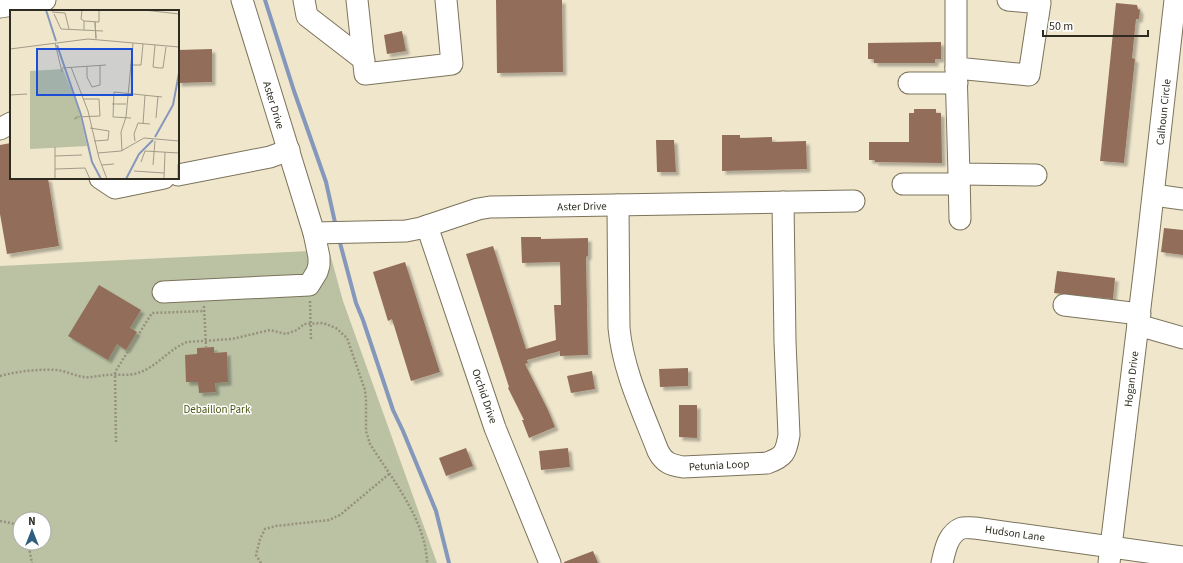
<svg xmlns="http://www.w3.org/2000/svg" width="1183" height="563" font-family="'Source Sans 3',sans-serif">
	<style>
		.green { fill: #bbc2a4; fill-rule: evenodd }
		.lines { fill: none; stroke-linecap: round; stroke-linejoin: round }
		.stream { stroke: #8598bb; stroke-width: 4 }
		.building { fill: #926d5a; filter: url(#shadow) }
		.minor-casing { stroke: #7b735b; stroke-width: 23 }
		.path { stroke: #96907d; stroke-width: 2.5; stroke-dasharray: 2 2; stroke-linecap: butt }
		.minor { stroke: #fff; stroke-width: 21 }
		.labels { text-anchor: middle; stroke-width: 3; stroke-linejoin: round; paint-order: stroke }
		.street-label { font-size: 11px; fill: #2e2b21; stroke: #fff }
		.park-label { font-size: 11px; fill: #4c5414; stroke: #fff }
		.inset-river { fill: none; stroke: #8598bb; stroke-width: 2 }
		.inset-road { fill: none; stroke: #a29b88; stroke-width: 1 }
		.view { fill: #1d4ed8; fill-opacity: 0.15; stroke: #1d4ed8; stroke-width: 2 }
		.inset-edge { fill: none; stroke: #2e2b21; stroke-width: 2 }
	</style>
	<defs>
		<filter id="shadow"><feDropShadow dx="3.5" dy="3.5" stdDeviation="1" flood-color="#0004"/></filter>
	</defs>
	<rect width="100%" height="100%" fill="#efe6cc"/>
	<!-- green -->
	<path class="green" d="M329,250L343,301L437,563H0V266ZM20,519H44V543H20Z"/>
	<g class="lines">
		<!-- stream -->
		<g class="stream">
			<polyline points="265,0 294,91 326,182 336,227"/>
			<polyline points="339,239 356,303 363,320 393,410 403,431 436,511 449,563"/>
		</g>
	</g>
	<!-- building -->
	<g class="building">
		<polygon points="496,0 562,0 563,72 497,73"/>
		<polygon points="1116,3 1137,5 1138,9 1140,10 1139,19 1136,19 1132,58 1135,59 1124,163 1100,161"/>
		<polygon points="402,31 406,51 387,54 384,35"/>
		<polygon points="941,42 941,59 935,59 935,63 874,63 874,59 868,59 868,43"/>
		<polygon points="212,49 212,82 178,83 178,50"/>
		<polygon points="914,109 936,109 936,113 941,113 942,163 875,162 875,160 869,160 869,142 909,142 909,113 914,113"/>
		<polygon points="722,135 740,135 740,138 772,137 772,142 806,141 807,169 722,171"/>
		<polygon points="656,140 674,140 676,172 657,172"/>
		<polygon points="11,143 11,178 48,178 59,246 7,254 0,214 0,145"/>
		<polygon points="1164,228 1183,230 1183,255 1161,252"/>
		<polygon points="521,237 541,237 541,239 588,238 588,256 586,257 588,355 560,356 560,351 527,360 528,363 525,364 548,410 555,427 529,438 522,420 524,420 508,388 509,387 466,254 493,246 526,349 556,340 554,305 561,305 560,262 522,263"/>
		<polygon points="405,262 440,372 411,381 392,319 388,321 373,272"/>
		<polygon points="1057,271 1115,278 1113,299 1054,293"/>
		<polygon points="99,285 141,310 130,328 137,332 126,350 117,344 108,360 68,336"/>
		<polygon points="214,347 214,353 227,352 228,382 215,383 216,392 199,393 198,382 186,382 185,355 197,354 197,348"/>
		<polygon points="688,368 688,386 660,387 659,369"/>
		<polygon points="592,371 595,389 571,393 567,376"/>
		<polygon points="679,405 697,405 697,438 679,437"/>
		<polygon points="466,448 473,466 446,476 439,458"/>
		<polygon points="568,448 570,467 541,470 539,451"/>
		<polygon points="593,551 598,563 564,563 564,562"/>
	</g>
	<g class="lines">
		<defs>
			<g id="minor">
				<polyline points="304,0 307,16 364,60"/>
				<polyline points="357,0 365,74 452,64 446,0"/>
				<polyline points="956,0 956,68 1029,75 1040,3 1008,0"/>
				<polyline points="0,7 45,0"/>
				<polyline points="956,68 959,174 1036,175"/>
				<polyline points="909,83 957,83"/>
				<polyline points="0,129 11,123"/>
				<polyline points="959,174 960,219"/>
				<polyline points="178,175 270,157 289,150"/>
				<polyline points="100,178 115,188 164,178"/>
				<polyline points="903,184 959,184"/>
				<polyline points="1154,195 1183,199"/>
				<path d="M618,205L619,328C623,371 643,412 658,451C664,463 671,465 683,467L767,463C784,457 786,453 789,435L785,342L783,202"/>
				<polyline points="427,226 495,428 550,563"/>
				<polyline points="314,233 406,231 421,228 478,209 490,207 854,201"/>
				<polyline points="163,292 309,285 317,272 319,265 319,257 314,233 242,0"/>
				<polyline points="1064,305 1140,314"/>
				<polyline points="1138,325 1183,338"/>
				<path d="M942,563C945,550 948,533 962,528C965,527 971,528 975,528L1183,557"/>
				<polyline points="1109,563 1145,266 1175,0"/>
			</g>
		</defs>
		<!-- minor casing -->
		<use href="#minor" class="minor-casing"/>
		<!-- path -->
		<g class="path">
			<polyline points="310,301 311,339"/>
			<polyline points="204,306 206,347"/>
			<path d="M0,376C19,371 38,369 57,370C66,371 75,376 84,377C92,378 100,375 108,375C118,374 129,376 138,373C157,367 169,349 187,342L232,339L270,330L286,334L297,330L304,324L323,323L336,328L347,338L365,390L366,400V431L370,444C392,479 426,520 427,563"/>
			<polyline points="116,442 115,372 152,313 205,311"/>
			<polyline points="0,521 11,523 20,526"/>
			<polyline points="28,543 32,563"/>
			<polyline points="261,563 256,555 260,539 265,529 276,526 329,520 340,515 389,474"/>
		</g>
		<!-- minor -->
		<use href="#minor" class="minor"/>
	</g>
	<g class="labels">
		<!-- street labels -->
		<g class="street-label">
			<text transform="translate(274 105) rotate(73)" y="4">Aster Drive</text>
			<text transform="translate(1163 112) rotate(-84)" y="4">Calhoun Circle</text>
			<text transform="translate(582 206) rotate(-1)" y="4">Aster Drive</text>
			<text transform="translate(1131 379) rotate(-83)" y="4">Hogan Drive</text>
			<text transform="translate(485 396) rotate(71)" y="4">Orchid Drive</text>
			<text transform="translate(719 465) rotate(-3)" y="4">Petunia Loop</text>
			<text transform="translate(1015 533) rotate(8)" y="4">Hudson Lane</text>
		</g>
		<!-- park labels -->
		<g class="park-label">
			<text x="217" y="413">Debaillon Park</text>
		</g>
	</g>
	<!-- overview -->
	<g transform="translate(10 10)">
		<rect width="169" height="169" fill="#efe6cc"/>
		<path d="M53,59L68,97L77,136L20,139V61Z" fill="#bbc2a4"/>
		<path class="inset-river" d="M36,0L46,31M47,35L71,105L82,152L91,169M145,127L163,95L169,63M116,169L129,144L143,130"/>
		<path class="inset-road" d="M72,0L71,9L74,11M134,0L169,4M42,2L55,3L59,19M44,4L51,19L93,21M74,20V11L89,12V0M86,28L85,12L86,29M45,33L52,62M145,35L143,57L149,58H153L156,37M0,39L78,29L169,37M120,55H131L133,34M77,56V67L82,77L90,75V55M61,57L78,101L89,148L97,169M52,58L96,55M0,85L17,84M102,94H116M68,108L64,109L66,107L90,106L89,89H73M121,108L103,107L104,82L152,87M146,108L148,86M133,114L135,85M80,118L99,121L98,130L84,131M125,131L124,124L128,113L140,114M45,137V169M112,141L111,122L116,107L123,33M88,143L111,141L134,128L169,131M45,146L72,145M131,152L135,141L169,143M92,155L104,154M143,155L145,131M45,159L75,158L80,169M124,161L154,163M154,169L155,142M168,169V154"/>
		<path class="view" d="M27,39H122V85H27Z"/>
		<rect width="169" height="169" class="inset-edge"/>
	</g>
	<!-- north arrow -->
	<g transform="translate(32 531)"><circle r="19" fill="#ffffff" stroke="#abaaa6"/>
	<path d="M0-3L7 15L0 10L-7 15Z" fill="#2f5d7d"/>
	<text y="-6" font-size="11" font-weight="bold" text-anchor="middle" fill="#2e2b21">N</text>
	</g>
	<!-- scale -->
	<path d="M1043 30v6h105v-6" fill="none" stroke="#2e2b21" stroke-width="2"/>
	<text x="1049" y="30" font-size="12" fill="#2e2b21" stroke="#ffffff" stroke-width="3" paint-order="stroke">50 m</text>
</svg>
